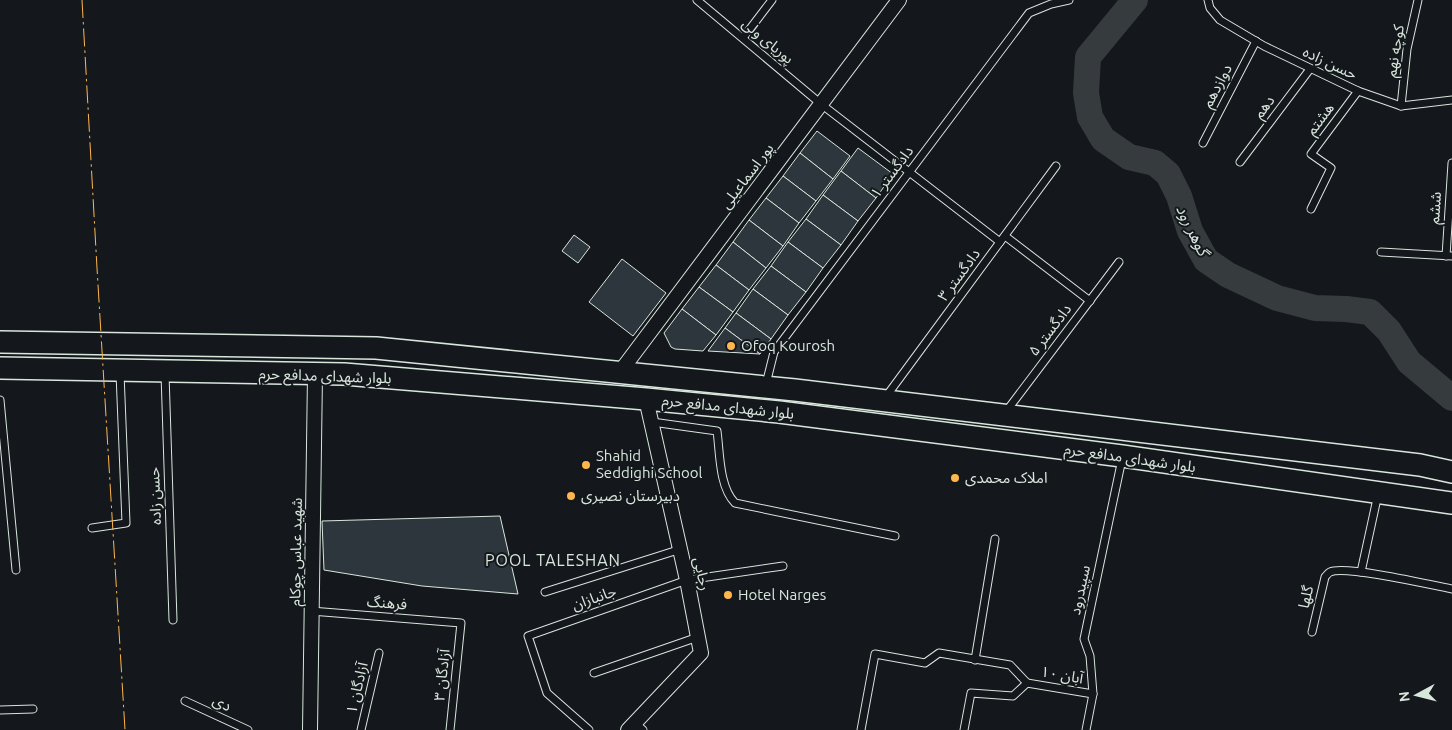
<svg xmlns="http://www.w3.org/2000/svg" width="1452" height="730" font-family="Ubuntu,'Noto Sans Arabic',sans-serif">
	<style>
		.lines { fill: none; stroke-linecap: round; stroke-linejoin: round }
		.river { stroke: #363b3e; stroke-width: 26 }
		.building { fill: #2c363c; stroke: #d8e6dc }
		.lane-casing { stroke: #d8e6dc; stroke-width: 9 }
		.street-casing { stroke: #d8e6dc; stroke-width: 16 }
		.primary-casing { stroke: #d8e6dc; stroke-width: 24 }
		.lane { stroke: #14181c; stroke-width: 7 }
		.street { stroke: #14181c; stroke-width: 14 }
		.primary { stroke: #14181c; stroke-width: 21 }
		.power { stroke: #ffb74d; stroke-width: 1; stroke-dasharray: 18 4 2.5 4; stroke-linecap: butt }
		.poi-dot { fill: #ffb74d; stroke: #14181c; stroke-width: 2 }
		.labels { text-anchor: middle; stroke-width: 4; stroke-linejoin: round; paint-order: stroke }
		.street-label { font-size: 15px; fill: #d8e6dc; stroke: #14181c }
		.poi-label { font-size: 15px; fill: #d8e6dc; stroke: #14181c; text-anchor: start }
		.water-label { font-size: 16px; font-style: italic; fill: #d8e6dc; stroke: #14181c }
		.neighbourhood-label { font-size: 16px; letter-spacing: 1px; fill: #d8e6dc; stroke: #14181c }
	</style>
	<rect width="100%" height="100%" fill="#14181c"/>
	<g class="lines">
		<!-- river -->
		<polyline class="river" points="1135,0 1088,57 1086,93 1090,117 1103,139 1129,157 1155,163 1168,174 1179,196 1190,231 1206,260 1228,275 1277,298 1315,308 1346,309 1370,312 1389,331 1409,362 1452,398"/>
	</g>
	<!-- building -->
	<g class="building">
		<polygon points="817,131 850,156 833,179 800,153"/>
		<polygon points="858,148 893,174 876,198 841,171"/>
		<polygon points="800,153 833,179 816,201 783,176"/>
		<polygon points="841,171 876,198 858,221 823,195"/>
		<polygon points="783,176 816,201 799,223 766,198"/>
		<polygon points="823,195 858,221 841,245 806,219"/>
		<polygon points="766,198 799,223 783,246 749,220"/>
		<polygon points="806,219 841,245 823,268 788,242"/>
		<polygon points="749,220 783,246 766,268 733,242"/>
		<polygon points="574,235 590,247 578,263 562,251"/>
		<polygon points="733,242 766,268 749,290 716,265"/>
		<polygon points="788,242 823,268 806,292 771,266"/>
		<polygon points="622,259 666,293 633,336 589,302"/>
		<polygon points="716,265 749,290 733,312 699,287"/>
		<polygon points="771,266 806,292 788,315 753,289"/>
		<polygon points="699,287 733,312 716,335 682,309"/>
		<polygon points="753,289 788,315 771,339 736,313"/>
		<polygon points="682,309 716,335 703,351 675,349 671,347 664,333"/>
		<polygon points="736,313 771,339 760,354 725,328"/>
		<polygon points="725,328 760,354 708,351"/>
		<polygon points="500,516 518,594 422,586 324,570 322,521"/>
	</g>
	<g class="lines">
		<defs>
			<g id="lane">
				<polyline points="697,0 821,104 1000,242"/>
				<polyline points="1208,0 1210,8 1220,20 1264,46 1358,91 1401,106 1452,100"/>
				<polyline points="743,38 772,0"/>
				<polyline points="1401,106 1407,49 1418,0"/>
				<polyline points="1203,143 1256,41"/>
				<polyline points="1240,162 1310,69"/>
				<polyline points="1311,209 1331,168 1311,154 1358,91"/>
				<polyline points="1005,236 1090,301"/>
				<polyline points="1381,252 1452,256"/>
				<polyline points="1446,256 1452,163"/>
				<polyline points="165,374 173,620"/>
				<polyline points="766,384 774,352 1029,13 1051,4 1069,0"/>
				<polyline points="885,398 1056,166"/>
				<polyline points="0,400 16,570"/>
				<polyline points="1005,413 1119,262"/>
				<path d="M652,422L717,431C720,453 719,487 735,503L895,536"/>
				<polyline points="92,528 126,523 120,373"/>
				<polyline points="1361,572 1378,494"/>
				<polyline points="545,592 681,549"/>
				<polyline points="311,611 461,623 450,730"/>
				<path d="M1312,632L1325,577C1326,576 1328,573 1330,572C1345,565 1432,585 1452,589"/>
				<polyline points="975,660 995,539"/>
				<polyline points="594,673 698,637"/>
				<polyline points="1027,683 1093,694"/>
				<polyline points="185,701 248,730"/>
				<polyline points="0,710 33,709"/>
				<polyline points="635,723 643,730"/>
				<polyline points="361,730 379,653"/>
				<polyline points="589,730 547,693 528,636 687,580 783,566"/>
				<polyline points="861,730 875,654 925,663 939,653 1010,665 1027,683"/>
				<polyline points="964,730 971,693 1013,696 1027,683"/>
				<polyline points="1086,730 1093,694 1090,656 1084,639 1122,459"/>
			</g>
			<g id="street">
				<polyline points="620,372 899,0"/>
				<polyline points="310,730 315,374"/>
				<polyline points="628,730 701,653 687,580 646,399"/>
			</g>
			<g id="primary">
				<polyline points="0,342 376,348 795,390 1420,465 1452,472"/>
				<polyline points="0,368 344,374 646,399 779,412 1122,456 1452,503"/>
			</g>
		</defs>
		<!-- lane casing -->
		<use href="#lane" class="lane-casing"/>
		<!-- street casing -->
		<use href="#street" class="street-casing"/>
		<!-- primary casing -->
		<use href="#primary" class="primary-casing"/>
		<!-- lane -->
		<use href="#lane" class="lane"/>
		<!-- street -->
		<use href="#street" class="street"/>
		<!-- primary -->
		<use href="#primary" class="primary"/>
		<!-- power -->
		<polyline class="power" points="82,0 97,268 125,730"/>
	</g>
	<!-- markers -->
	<g class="poi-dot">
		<circle cx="731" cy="346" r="5"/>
		<circle cx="586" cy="465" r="5"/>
		<circle cx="955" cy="478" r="5"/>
		<circle cx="571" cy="496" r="5"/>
		<circle cx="728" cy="595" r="5"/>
	</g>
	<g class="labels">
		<!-- street labels -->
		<g class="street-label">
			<text transform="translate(768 41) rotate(40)" y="5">پوریای ولی</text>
			<text transform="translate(1395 51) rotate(-81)" y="5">کوچه نهم</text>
			<text transform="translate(1330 63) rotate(25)" y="5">حسن زاده</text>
			<text transform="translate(1217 86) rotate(-62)" y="5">دوازدهم</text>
			<text transform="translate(1264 107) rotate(-53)" y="5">دهم</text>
			<text transform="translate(1320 119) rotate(-53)" y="5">هشتم</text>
			<text transform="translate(892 172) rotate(-53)" y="5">دادگستر ۱</text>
			<text transform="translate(747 176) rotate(-53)" y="5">پور اسماعیلی</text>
			<text transform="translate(1435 208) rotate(-86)" y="5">ششم</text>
			<text transform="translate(959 275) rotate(-54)" y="5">دادگستر ۳</text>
			<text transform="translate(1050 330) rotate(-53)" y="5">دادگستر ۵</text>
			<text transform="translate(325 376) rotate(2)" y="5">بلوار شهدای مدافع حرم</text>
			<text transform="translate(728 407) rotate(6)" y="5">بلوار شهدای مدافع حرم</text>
			<text transform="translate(1130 458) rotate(8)" y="5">بلوار شهدای مدافع حرم</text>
			<text transform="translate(155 496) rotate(-92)" y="5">حسن زاده</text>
			<text transform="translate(296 552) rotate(-89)" y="5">شهید عباس چوکام</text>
			<text transform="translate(702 574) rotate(78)" y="5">رجایی</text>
			<text transform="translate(1080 590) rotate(-78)" y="5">سپیدرود</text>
			<text transform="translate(1306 597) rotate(-77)" y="5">گلها</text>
			<text transform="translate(594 598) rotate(-19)" y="5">جانبازان</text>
			<text transform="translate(387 603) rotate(4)" y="5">فرهنگ</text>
			<text transform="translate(442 675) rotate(-84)" y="5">آزادگان ۳</text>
			<text transform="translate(1062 675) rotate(10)" y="5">آبان ۱۰</text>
			<text transform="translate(357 688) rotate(-77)" y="5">آزادگان ۱</text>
			<text transform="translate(222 703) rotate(25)" y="5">دی</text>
		</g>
		<!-- poi labels -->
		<g class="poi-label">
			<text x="741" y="351">Ofoq Kourosh</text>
			<text x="596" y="461">Shahid<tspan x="596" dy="17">Seddighi School</tspan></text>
			<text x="965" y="483">املاک محمدی</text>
			<text x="581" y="501">دبیرستان نصیری</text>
			<text x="738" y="600">Hotel Narges</text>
		</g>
		<!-- water labels -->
		<g class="water-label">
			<text transform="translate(1193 230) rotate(64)" y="6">گوهر رود</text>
		</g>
		<!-- neighbourhood labels -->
		<g class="neighbourhood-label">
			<text x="553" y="566">POOL TALESHAN</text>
		</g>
	</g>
	<!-- north arrow -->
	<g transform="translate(1417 695) rotate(263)" stroke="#14181c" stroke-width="4" paint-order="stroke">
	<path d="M0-4L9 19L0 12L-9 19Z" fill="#d8e6dc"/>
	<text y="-8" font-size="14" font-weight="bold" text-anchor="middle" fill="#d8e6dc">N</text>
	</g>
</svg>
